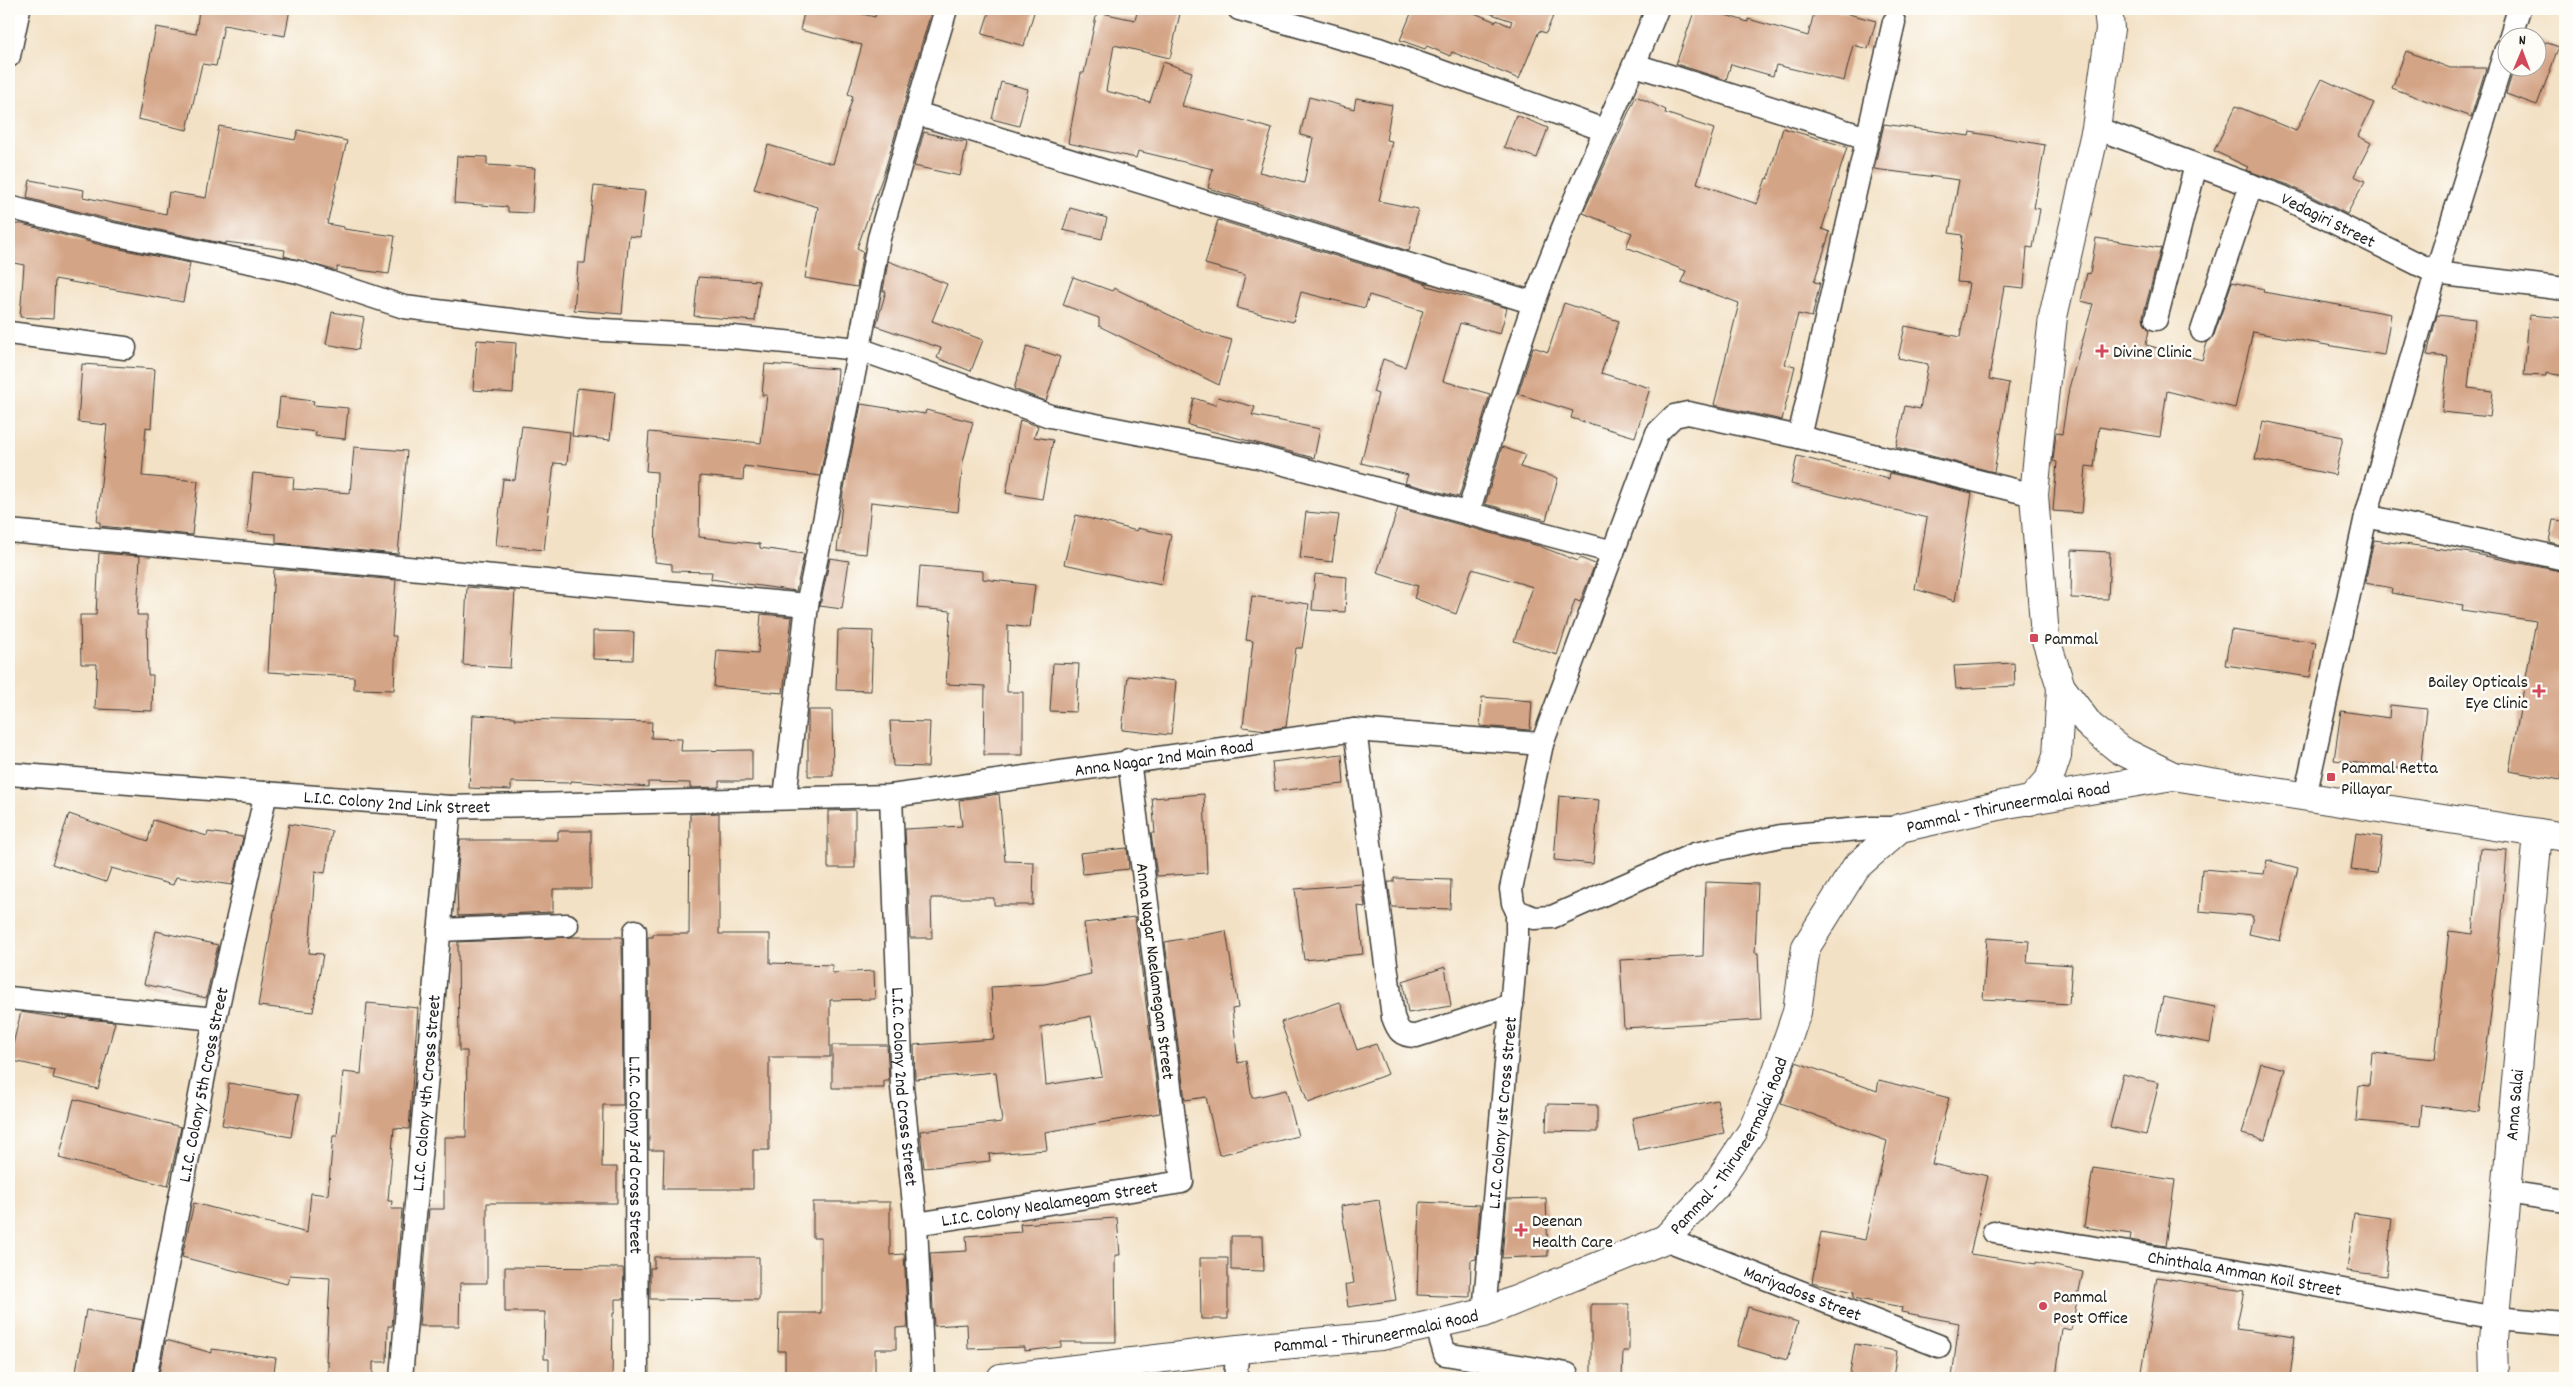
<svg xmlns="http://www.w3.org/2000/svg" width="2574" height="1387" font-family="Dekko,sans-serif">
	<style>
		.building { fill: #d4a486; fill-rule: evenodd }
		.lines { fill: none; stroke-linecap: round; stroke-linejoin: round }
		.minor-casing { stroke: #3c3a35; stroke-width: 25 }
		.tertiary-casing { stroke: #3c3a35; stroke-width: 30 }
		.primary-casing { stroke: #3c3a35; stroke-width: 30 }
		.minor { stroke: #fff; stroke-width: 22 }
		.tertiary { stroke: #fff; stroke-width: 28 }
		.primary { stroke: #fff; stroke-width: 28 }
		.poi-dot { fill: #d1495b; stroke: #fdfcf7; stroke-width: 2 }
		.labels { text-anchor: middle; stroke-width: 5; stroke-linejoin: round; paint-order: stroke }
		.street-label { font-size: 18px; fill: #1c1c1c; stroke: #fdfcf7 }
		.poi-label { font-size: 18px; fill: #1c1c1c; stroke: #fdfcf7; text-anchor: start }
	</style>
	<rect width="100%" height="100%" fill="#fdfcf7"/>
	<filter id="ink" filterUnits="userSpaceOnUse"><feTurbulence type="fractalNoise" baseFrequency=".02" numOctaves="2"/><feDisplacementMap in="SourceGraphic" scale="10" xChannelSelector="R" yChannelSelector="G"/><feConvolveMatrix kernelMatrix="1 2 1 2 8 2 1 2 1" color-interpolation-filters="sRGB"/></filter>
	<filter id="wash" filterUnits="userSpaceOnUse"><feTurbulence type="fractalNoise" baseFrequency=".0096" numOctaves="4" result="noise"/><feDisplacementMap in="SourceGraphic" scale="20" xChannelSelector="R" yChannelSelector="G"/><feGaussianBlur stdDeviation="1.12" result="paint"/><feColorMatrix in="noise" values="0 0 0 0 0 0 0 0 0 0 0 0 0 0 0 0 0 1.4 0 .05"/><feComposite in="paint" operator="in"/></filter>
	<g filter="url(#wash)">
		<rect width="100%" height="100%" fill="#f3e1c5"/>
		<g id="blocks">
			<!-- building -->
			<g class="building">
				<polygon points="199,9 290,9 285,36 224,25 216,66 202,64 187,130 138,119 156,27 196,34"/>
				<polygon points="805,9 842,9 875,17 877,9 932,9 884,173 857,248 863,251 857,287 805,278 818,207 754,189 768,145 833,164 853,96 848,94 862,45 800,30"/>
				<polygon points="990,9 1035,9 1024,46 982,34"/>
				<polygon points="1138,9 1181,9 1170,58 1114,45 1106,91 1150,102 1163,62 1192,72 1182,106 1228,116 1272,129 1259,172 1304,183 1313,138 1300,135 1309,97 1354,109 1356,98 1392,105 1386,140 1392,141 1379,201 1418,209 1409,251 1208,188 1213,169 1138,151 1136,158 1068,143 1081,73 1084,73 1097,12 1135,20"/>
				<polygon points="1413,9 1465,9 1496,22 1497,20 1510,26 1512,21 1486,12 1487,9 1556,9 1546,33 1539,31 1519,79 1452,52 1450,56 1427,46 1425,49 1400,40"/>
				<polygon points="1695,9 1706,9 1748,22 1748,19 1808,36 1815,9 1829,9 1876,21 1868,49 1853,45 1844,81 1776,65 1773,76 1731,64 1726,80 1676,64"/>
				<polygon points="2536,39 2559,47 2537,105 2506,94 2514,68 2536,68"/>
				<polygon points="2406,51 2450,68 2486,68 2471,117 2392,88"/>
				<polygon points="2322,79 2374,103 2358,136 2371,143 2354,176 2365,181 2347,214 2289,185 2246,170 2248,167 2214,151 2236,106 2296,131"/>
				<polygon points="1001,82 1028,89 1019,126 992,119"/>
				<polygon points="1636,96 1666,110 1665,113 1714,129 1697,183 1757,204 1766,178 1768,179 1783,128 1847,147 1822,229 1830,232 1814,282 1820,283 1812,317 1798,314 1785,364 1795,366 1782,420 1714,405 1739,303 1681,282 1686,271 1626,247 1632,233 1583,213"/>
				<polygon points="1516,115 1548,128 1537,158 1504,147"/>
				<polygon points="1884,124 1969,136 1970,132 2045,145 2034,208 2040,209 2033,248 2027,247 2024,288 2004,286 1989,379 2009,383 1994,472 1896,447 1905,406 1920,409 1928,364 1898,358 1905,326 1960,337 1969,283 1957,282 1962,235 1949,233 1959,180 1874,169"/>
				<polygon points="219,126 295,140 298,130 347,141 327,224 344,227 344,229 395,236 389,274 337,267 337,271 284,256 285,250 226,242 226,244 111,220 27,198 30,180 84,190 83,197 166,214 169,192 206,198"/>
				<polygon points="924,132 967,143 960,176 914,166"/>
				<polygon points="457,156 487,157 487,165 535,168 532,213 508,212 508,207 454,203"/>
				<polygon points="594,186 645,191 640,237 629,236 622,314 574,310 578,263 585,263"/>
				<polygon points="1070,208 1107,218 1102,239 1063,230"/>
				<polygon points="1218,220 1427,284 1427,286 1507,308 1500,334 1460,323 1443,381 1490,394 1459,497 1405,483 1408,475 1361,463 1378,394 1373,392 1383,359 1405,367 1423,311 1369,295 1365,308 1301,292 1293,322 1237,308 1245,275 1205,264"/>
				<polygon points="13,224 22,224 105,246 190,263 183,302 55,279 53,319 20,317 24,265 9,262"/>
				<polygon points="2096,238 2161,248 2143,316 2144,323 2149,330 2146,345 2202,360 2207,343 2214,335 2232,282 2264,289 2263,292 2391,314 2384,355 2253,332 2235,408 2167,391 2160,437 2099,427 2094,467 2086,466 2082,513 2053,511 2057,462 2053,461 2056,433 2062,434 2069,388 2093,304 2081,301 2087,273 2090,274"/>
				<polygon points="888,261 947,284 932,321 983,340 971,371 937,358 941,348 876,326 886,291 883,291"/>
				<polygon points="698,277 759,281 755,321 694,316"/>
				<polygon points="1073,277 1112,291 1114,288 1206,333 1232,340 1219,385 1099,326 1099,318 1063,305"/>
				<polygon points="1564,303 1619,321 1601,373 1650,388 1635,437 1571,418 1573,411 1518,394 1533,347 1548,352"/>
				<polygon points="332,312 364,318 358,350 326,344"/>
				<polygon points="2437,315 2475,319 2468,388 2493,391 2490,417 2442,412 2448,357 2427,355"/>
				<polygon points="2529,315 2565,318 2565,376 2546,373 2546,376 2524,375"/>
				<polygon points="477,340 516,343 513,393 473,390"/>
				<polygon points="1027,346 1060,357 1046,401 1014,389"/>
				<polygon points="82,364 155,369 151,428 146,427 142,476 198,481 192,535 100,526 100,522 97,522 107,425 78,422"/>
				<polygon points="765,364 838,369 836,395 820,476 744,466 743,480 700,476 699,537 760,544 760,548 804,554 796,591 711,579 712,572 672,571 672,564 655,562 657,472 646,471 649,432 761,443 767,395 762,395"/>
				<polygon points="577,388 615,392 610,440 572,436"/>
				<polygon points="280,397 314,401 313,405 348,408 345,439 315,436 316,432 277,427"/>
				<polygon points="1218,397 1255,407 1252,415 1320,429 1314,458 1188,425 1194,398 1215,405"/>
				<polygon points="861,404 925,414 926,410 973,422 963,462 958,512 871,502 866,554 837,551 843,494"/>
				<polygon points="1020,420 1038,426 1034,437 1053,440 1042,499 1006,493"/>
				<polygon points="2263,421 2343,437 2335,475 2255,459"/>
				<polygon points="522,426 570,432 567,464 554,463 544,550 496,545 503,479 515,480"/>
				<polygon points="354,447 407,451 398,554 276,543 276,534 247,532 253,473 294,477 293,489 350,493"/>
				<polygon points="1502,447 1525,455 1520,467 1558,478 1546,520 1485,504"/>
				<polygon points="1797,456 1889,479 1890,473 1972,493 1955,601 1915,589 1927,518 1791,484"/>
				<polygon points="1398,508 1539,546 1578,561 1580,558 1595,564 1580,602 1575,600 1557,655 1514,641 1533,587 1472,569 1456,614 1414,598 1418,586 1377,573"/>
				<polygon points="1306,512 1339,515 1332,562 1300,558"/>
				<polygon points="1076,515 1137,531 1137,528 1171,535 1161,585 1064,564"/>
				<polygon points="2553,520 2565,521 2565,546 2549,542"/>
				<polygon points="2374,540 2465,552 2565,572 2565,755 2561,780 2509,771 2536,621 2462,610 2463,605 2391,593 2392,588 2365,583"/>
				<polygon points="2072,550 2110,552 2108,599 2071,598"/>
				<polygon points="99,553 140,556 137,615 147,615 148,675 153,675 152,711 95,709 97,664 81,664 80,615 96,615"/>
				<polygon points="830,558 849,561 842,609 820,606"/>
				<polygon points="920,566 983,571 983,579 1035,585 1030,628 1008,625 1007,692 1023,692 1023,755 984,755 985,686 946,684 951,611 917,608"/>
				<polygon points="274,569 396,580 392,636 396,636 394,690 354,689 354,677 268,672"/>
				<polygon points="1315,574 1347,577 1345,612 1312,610"/>
				<polygon points="467,587 515,591 510,668 463,665"/>
				<polygon points="1252,596 1309,604 1302,648 1296,648 1286,727 1265,730 1243,727 1253,641 1246,640"/>
				<polygon points="761,614 792,617 783,693 714,687 717,650 758,653"/>
				<polygon points="838,630 873,631 871,691 836,690"/>
				<polygon points="2231,630 2316,642 2310,677 2225,665"/>
				<polygon points="593,631 634,632 633,660 593,659"/>
				<polygon points="1053,663 1079,664 1076,712 1050,711"/>
				<polygon points="2014,663 2015,686 1956,689 1954,666"/>
				<polygon points="1128,676 1176,681 1171,735 1122,730"/>
				<polygon points="1482,697 1532,701 1530,730 1480,726"/>
				<polygon points="2390,705 2427,709 2420,771 2334,760 2341,711 2389,718"/>
				<polygon points="808,710 832,710 833,776 808,776"/>
				<polygon points="473,715 515,717 515,719 652,722 651,738 682,739 681,751 752,750 752,781 719,781 719,787 690,788 690,783 648,782 648,787 571,781 571,783 511,782 511,790 469,788"/>
				<polygon points="890,721 930,722 928,767 893,766"/>
				<polygon points="1342,754 1344,784 1275,791 1272,762"/>
				<polygon points="999,794 1005,861 1034,862 1033,905 994,905 994,898 931,898 932,938 910,938 905,829 962,826 959,800"/>
				<polygon points="1204,794 1207,873 1157,876 1151,833 1155,833 1152,798"/>
				<polygon points="1559,796 1599,800 1593,864 1554,860"/>
				<polygon points="855,810 855,868 828,868 828,811"/>
				<polygon points="719,813 719,934 770,934 770,963 833,965 832,973 874,971 875,999 830,1000 830,1057 769,1057 769,1150 753,1150 753,1189 663,1189 664,1150 649,1150 648,937 653,937 653,934 689,934 690,814"/>
				<polygon points="69,814 148,841 153,820 207,836 208,832 243,837 232,885 176,877 173,885 111,868 106,882 52,864"/>
				<polygon points="289,824 332,831 325,873 315,871 309,953 323,954 313,1012 258,1006"/>
				<polygon points="558,831 591,831 591,889 553,889 553,912 458,916 457,882 460,840 558,840"/>
				<polygon points="2356,833 2382,837 2377,873 2351,870"/>
				<polygon points="1127,848 1129,869 1083,874 1080,853"/>
				<polygon points="2480,848 2507,850 2501,930 2479,1112 2422,1105 2420,1126 2356,1121 2359,1085 2369,1086 2372,1053 2435,1059 2449,931 2473,934"/>
				<polygon points="2267,860 2298,868 2280,941 2249,934 2253,916 2199,911 2202,869 2264,874"/>
				<polygon points="1394,878 1451,880 1450,909 1392,907 1388,882 1394,882"/>
				<polygon points="1705,882 1758,884 1755,953 1758,953 1761,1020 1624,1028 1620,960 1703,956"/>
				<polygon points="1362,884 1365,907 1358,906 1363,954 1304,960 1295,889"/>
				<path d="M1135,917L1160,1113L1045,1132L1047,1150L989,1154L990,1161L924,1168L920,1131L1002,1122L996,1072L915,1079L914,1045L994,1039L991,987L1045,984L1091,974L1084,923ZM1091,1016L1102,1076L1046,1085L1041,1027Z"/>
				<polygon points="156,931 218,945 206,998 144,984"/>
				<polygon points="1226,931 1238,1008 1232,1009 1238,1063 1246,1061 1252,1098 1286,1090 1298,1136 1219,1155 1206,1097 1185,1100 1165,942"/>
				<polygon points="573,937 622,937 623,1105 603,1105 602,1167 617,1167 617,1203 487,1203 487,1283 460,1283 459,1326 419,1326 429,1209 444,1209 444,1137 466,1137 467,1051 459,1051 458,942"/>
				<polygon points="1987,938 2029,941 2027,962 2072,965 2069,1004 1983,999"/>
				<polygon points="1445,967 1451,1006 1408,1013 1403,981"/>
				<polygon points="2163,997 2216,1007 2210,1043 2156,1033"/>
				<polygon points="1340,1002 1357,1050 1376,1044 1388,1074 1308,1103 1281,1022"/>
				<polygon points="367,1003 418,1008 409,1129 394,1128 388,1201 392,1201 391,1209 402,1209 392,1326 388,1326 387,1362 373,1362 373,1378 328,1378 328,1361 326,1361 330,1278 290,1275 287,1284 182,1257 194,1203 307,1233 311,1193 328,1195 333,1136 337,1136 343,1072 361,1074"/>
				<polygon points="21,1012 67,1019 68,1017 115,1022 98,1089 53,1078 55,1070 9,1060"/>
				<polygon points="832,1045 887,1045 889,1081 884,1081 884,1088 832,1088"/>
				<polygon points="1796,1062 1877,1091 1879,1080 1949,1098 1932,1164 1988,1176 1970,1254 2036,1264 2036,1262 2083,1272 2071,1330 2062,1328 2056,1378 1952,1378 1959,1323 1901,1312 1902,1307 1853,1298 1854,1292 1812,1282 1821,1232 1865,1240 1887,1141 1781,1103"/>
				<polygon points="2261,1063 2285,1069 2265,1140 2242,1134"/>
				<polygon points="2123,1074 2159,1083 2146,1135 2110,1127"/>
				<polygon points="229,1083 298,1095 291,1137 222,1125"/>
				<polygon points="74,1099 181,1127 168,1186 59,1158"/>
				<polygon points="1717,1100 1724,1133 1638,1150 1632,1118"/>
				<polygon points="1547,1104 1597,1105 1597,1132 1546,1131"/>
				<polygon points="2093,1168 2175,1180 2166,1246 2130,1240 2131,1234 2084,1227"/>
				<polygon points="1546,1198 1548,1256 1502,1258 1507,1199"/>
				<polygon points="1379,1200 1396,1300 1348,1307 1345,1285 1354,1283 1341,1206"/>
				<polygon points="813,1202 890,1202 890,1255 904,1254 908,1327 896,1328 896,1349 875,1349 875,1378 785,1378 785,1351 778,1351 779,1313 821,1313 821,1238 813,1238"/>
				<polygon points="1420,1202 1480,1205 1476,1259 1471,1260 1470,1297 1417,1295"/>
				<polygon points="2354,1213 2392,1218 2386,1276 2347,1271"/>
				<polygon points="1117,1218 1120,1255 1115,1255 1116,1342 1061,1342 1061,1347 1024,1351 1024,1347 968,1349 967,1324 934,1326 930,1253 967,1251 966,1236 1021,1232 1020,1224"/>
				<polygon points="1231,1236 1263,1236 1264,1271 1231,1270"/>
				<polygon points="654,1257 759,1257 759,1300 650,1299 650,1268 654,1268"/>
				<polygon points="1200,1258 1228,1258 1228,1319 1201,1319"/>
				<polygon points="505,1267 623,1268 624,1299 615,1299 615,1313 613,1313 612,1378 549,1378 549,1359 544,1359 545,1312 505,1312"/>
				<polygon points="2157,1277 2244,1291 2236,1329 2295,1337 2290,1378 2141,1378"/>
				<polygon points="1591,1304 1629,1304 1629,1351 1623,1351 1622,1378 1591,1378"/>
				<polygon points="1748,1307 1798,1322 1787,1360 1737,1346"/>
				<polygon points="86,1310 143,1320 132,1378 75,1378"/>
				<polygon points="166,1340 212,1353 212,1349 276,1358 273,1378 158,1378"/>
				<polygon points="1855,1344 1897,1351 1893,1378 1849,1378"/>
			</g>
		</g>
	</g>
	<g filter="url(#ink)">
		<use href="#blocks" fill-opacity="0" stroke="#3c3a35" stroke-width="1"/>
		<g class="lines">
			<defs>
				<g id="minor">
					<polyline points="1239,9 1379,49 1604,130"/>
					<polyline points="2510,38 2519,9"/>
					<polyline points="9,56 19,9"/>
					<polyline points="1635,65 1867,138"/>
					<polyline points="916,113 1534,303"/>
					<path id="s1" d="M2096,128L2283,197L2436,273L2565,289"/>
					<polyline points="9,207 108,233 298,272 404,307 585,329 733,337 859,349 1050,416 1258,457 1613,552"/>
					<polyline points="2156,319 2196,165"/>
					<polyline points="2202,331 2251,185"/>
					<polyline points="9,333 125,348"/>
					<polyline points="1799,437 1894,22"/>
					<path d="M1468,513C1490,443 1509,372 1534,303C1569,203 1618,108 1657,9"/>
					<polyline points="2366,516 2565,559"/>
					<polyline points="9,531 807,605"/>
					<path d="M1355,730L1393,1017C1398,1031 1401,1036 1416,1036L1512,1005"/>
					<path id="s2" d="M9,774L450,807L891,796L1355,730L1542,744"/>
					<path id="s3" d="M891,796L902,1087L916,1224L923,1378"/>
					<polyline points="2305,797 2366,516 2436,273 2506,49"/>
					<polyline points="785,798 807,605 859,349 879,238 946,9"/>
					<polyline points="1900,828 1871,828 1781,836 1695,854 1552,917 1534,918 1517,911 1513,903 1511,889 1542,744 1657,433 1674,416 1688,413 1799,437 2034,495"/>
					<polyline points="439,930 567,925"/>
					<path id="s4" d="M635,931L637,1378"/>
					<polyline points="9,998 215,1019"/>
					<polyline points="2506,1192 2565,1201"/>
					<path id="s5" d="M916,1224L1182,1182L1129,760"/>
					<path id="s6" d="M1994,1232L2217,1267L2496,1318L2565,1324"/>
					<path id="s7" d="M1665,1239L1939,1346"/>
					<path id="s8" d="M1484,1313L1517,939V911"/>
					<polyline points="1436,1324 1445,1354 1567,1374 1566,1378"/>
					<path id="s9" d="M145,1378L215,1019L266,793"/>
					<path id="s10" d="M401,1378L450,807"/>
					<polyline points="1235,1378 1238,1349"/>
				</g>
				<g id="tertiary">
					<path id="s11" d="M1001,1378L1238,1349L1381,1336L1484,1313L1665,1239L1715,1186L1752,1131L1774,1079L1797,1012L1806,947L1856,867L1900,828L2007,804L2173,776"/>
					<path id="s12" d="M2494,1378L2493,1340L2538,833"/>
				</g>
				<g id="primary">
					<polyline points="2108,9 2110,29 2096,128 2053,317 2041,424 2034,495 2045,637 2061,687 2090,726 2120,750 2173,776 2565,837"/>
					<polyline points="2030,801 2049,780 2057,756 2061,687"/>
				</g>
			</defs>
			<!-- minor casing -->
			<use href="#minor" class="minor-casing"/>
			<!-- tertiary casing -->
			<use href="#tertiary" class="tertiary-casing"/>
			<!-- primary casing -->
			<use href="#primary" class="primary-casing"/>
			<!-- minor -->
			<use href="#minor" class="minor"/>
			<!-- tertiary -->
			<use href="#tertiary" class="tertiary"/>
			<!-- primary -->
			<use href="#primary" class="primary"/>
		</g>
	</g>
	<!-- markers -->
	<g class="poi-dot">
		<path d="M2099.5 343.5h5v5h5v5h-5v5h-5v-5h-5v-5h5z"/>
		<rect x="2029" y="633" width="10" height="10" rx="2.5"/>
		<path d="M2536.5 683.5h5v5h5v5h-5v5h-5v-5h-5v-5h5z"/>
		<rect x="2326" y="772" width="10" height="10" rx="2.5"/>
		<path d="M1518.5 1222.5h5v5h5v5h-5v5h-5v-5h-5v-5h5z"/>
		<circle cx="2043" cy="1306" r="5"/>
	</g>
	<g class="labels">
		<!-- street labels -->
		<g class="street-label">
			<text dy="6" stroke="none"><textPath href="#s1" startOffset="250">Vedagiri Street</textPath></text>
			<text dy="6" stroke="none"><textPath href="#s2" startOffset="1159">Anna Nagar 2nd Main Road</textPath></text>
			<text dy="6" stroke="none"><textPath href="#s2" startOffset="389">L.I.C. Colony 2nd Link Street</textPath></text>
			<text dy="6" stroke="none"><textPath href="#s11" startOffset="1279">Pammal - Thiruneermalai Road</textPath></text>
			<text transform="translate(1156 971) rotate(83)" y="6">Anna Nagar Naelamegam Street</text>
			<text dy="6" stroke="none"><textPath href="#s9" startOffset="299">L.I.C. Colony 5th Cross Street</textPath></text>
			<text dy="6" stroke="none"><textPath href="#s3" startOffset="291">L.I.C. Colony 2nd Cross Street</textPath></text>
			<text dy="6" stroke="none"><textPath href="#s10" startOffset="286">L.I.C. Colony 4th Cross Street</textPath></text>
			<text dy="6" stroke="none"><textPath href="#s12" startOffset="274">Anna Salai</textPath></text>
			<text dy="6" stroke="none"><textPath href="#s8" startOffset="201">L.I.C. Colony 1st Cross Street</textPath></text>
			<text dy="6" stroke="none"><textPath href="#s11" startOffset="798">Pammal - Thiruneermalai Road</textPath></text>
			<text dy="6" stroke="none"><textPath href="#s4" startOffset="224">L.I.C. Colony 3rd Cross Street</textPath></text>
			<text dy="6" stroke="none"><textPath href="#s5" startOffset="135">L.I.C. Colony Nealamegam Street</textPath></text>
			<text dy="6" stroke="none"><textPath href="#s6" startOffset="254">Chinthala Amman Koil Street</textPath></text>
			<text dy="6" stroke="none"><textPath href="#s7" startOffset="148">Mariyadoss Street</textPath></text>
			<text dy="6" stroke="none"><textPath href="#s11" startOffset="378">Pammal - Thiruneermalai Road</textPath></text>
		</g>
		<!-- poi labels -->
		<g class="poi-label">
			<text x="2113" y="357">Divine Clinic</text>
			<text x="2044" y="644">Pammal</text>
			<text x="2528" y="687" text-anchor="end">Bailey Opticals<tspan x="2528" dy="21">Eye Clinic</tspan></text>
			<text x="2341" y="773">Pammal Retta<tspan x="2341" dy="21">Pillayar</tspan></text>
			<text x="1532" y="1226">Deenan<tspan x="1532" dy="21">Health Care</tspan></text>
			<text x="2053" y="1302">Pammal<tspan x="2053" dy="21">Post Office</tspan></text>
		</g>
	</g>
	<!-- margin -->
	<rect width="2574" height="1387" fill="none" stroke="#fdfcf7" stroke-width="30"/>
	<!-- north arrow -->
	<g transform="translate(2522 52) rotate(1)"><circle r="24" fill="#fdfcf7" stroke="#a3a29f"/>
	<path d="M0-4L9 19L0 12L-9 19Z" fill="#d1495b"/>
	<text y="-8" font-size="14" font-weight="bold" text-anchor="middle" fill="#1c1c1c">N</text>
	</g>
</svg>
